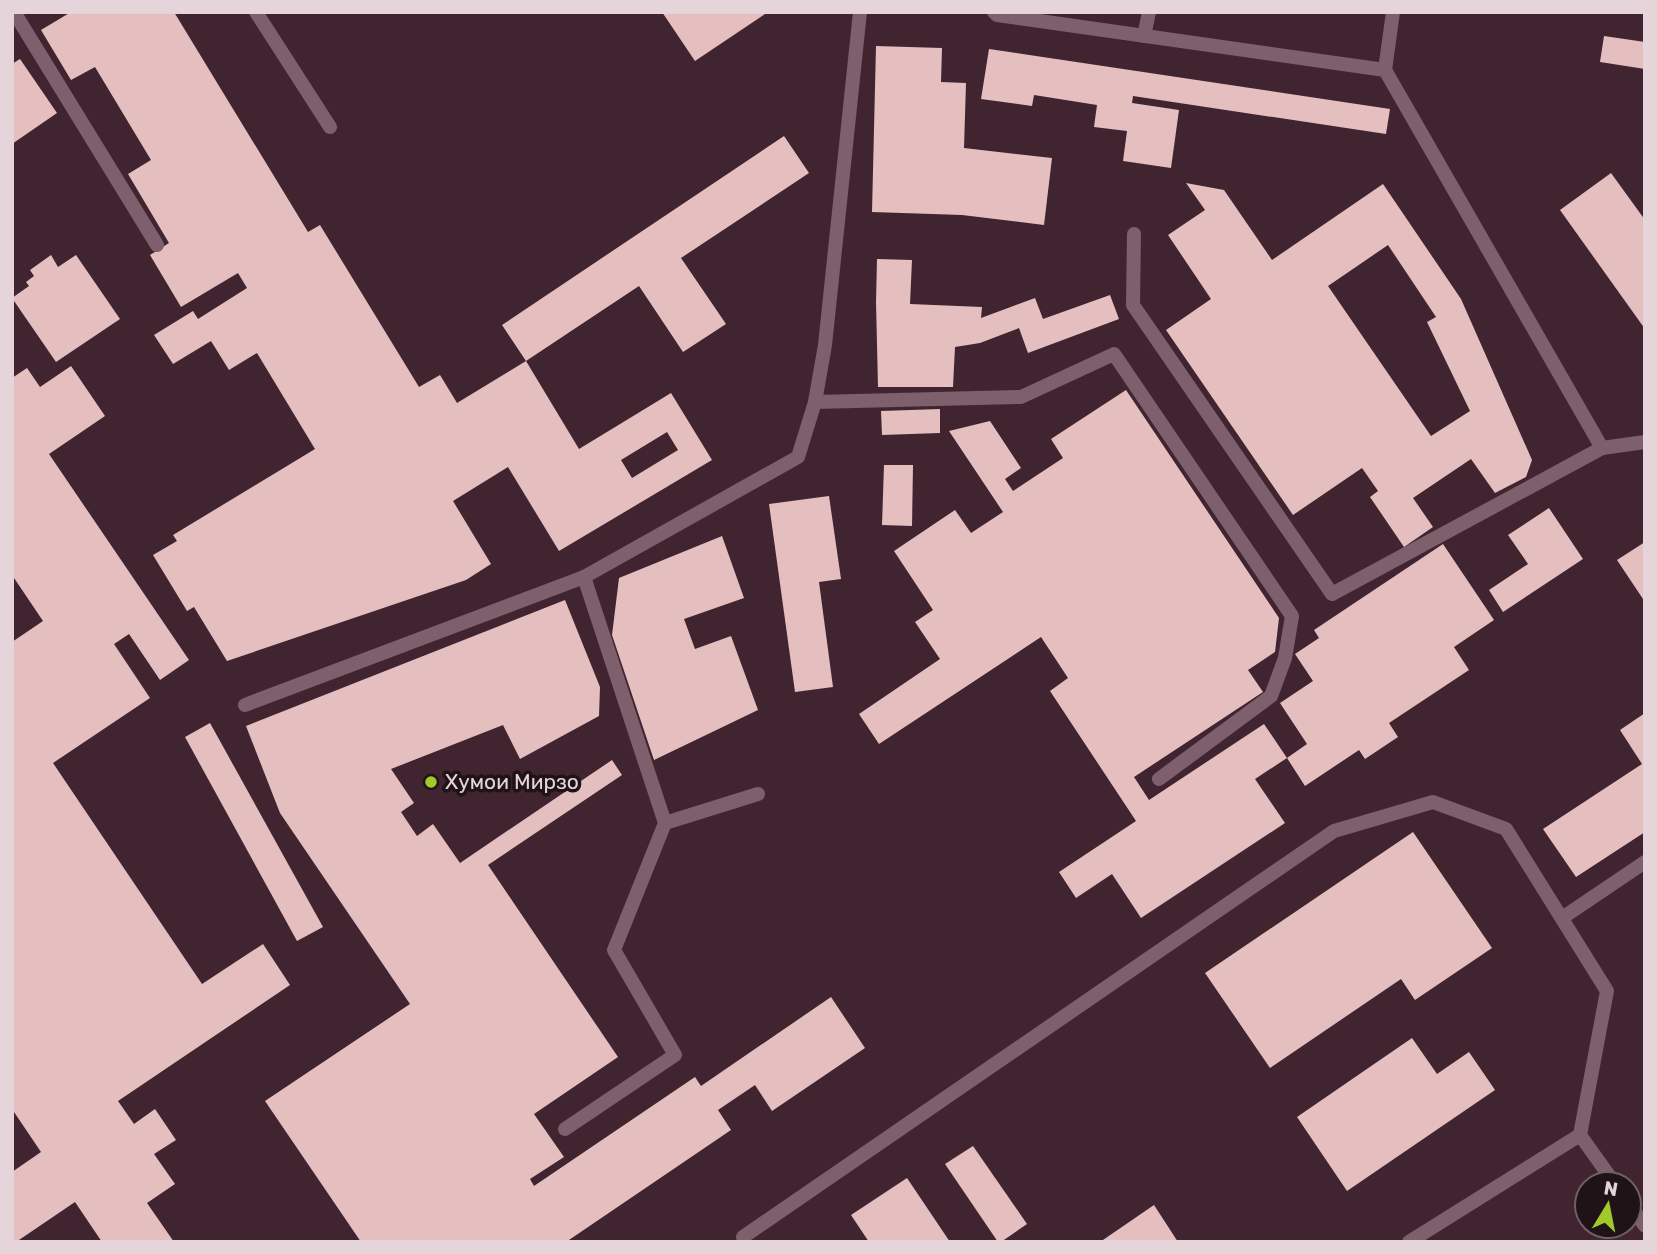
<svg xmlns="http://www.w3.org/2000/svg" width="1657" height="1254" font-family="Rubik,sans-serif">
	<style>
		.building { fill: #e5bfbf; fill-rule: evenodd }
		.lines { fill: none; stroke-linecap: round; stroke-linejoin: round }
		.service { stroke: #7e5f6c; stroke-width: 14 }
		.poi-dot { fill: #a1c929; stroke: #1f1318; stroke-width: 2.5 }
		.labels { text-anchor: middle; stroke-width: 7; stroke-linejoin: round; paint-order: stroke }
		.poi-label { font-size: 21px; fill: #e6d4db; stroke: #1f1318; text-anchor: start }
	</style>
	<rect width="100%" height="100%" fill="#402531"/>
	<!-- building -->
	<g class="building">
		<path d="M71,12H174L308,232L320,225L419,387L440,375L457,403L526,361L579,449L671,393L712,460L559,551L508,467L453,501L491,564L466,580L227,661L194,607L187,611L153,555L177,541L173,535L315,449L257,353L229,370L211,341L173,364L154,335L193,311L198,319L247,288L238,273L181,307L150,255L169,243L128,174L151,160L95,67L71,80L41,30ZM667,432L678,450L632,478L621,460Z"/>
		<polygon points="662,12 768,12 695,61"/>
		<polygon points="1604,36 1645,42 1645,69 1600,62"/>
		<polygon points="876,46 942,48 941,82 966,83 964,148 1052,158 1044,225 962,215 872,212"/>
		<polygon points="989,49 1390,109 1386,134 1133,96 1132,103 1179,110 1171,168 1123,161 1127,131 1094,127 1097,105 1034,95 1032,106 981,99"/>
		<polygon points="20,59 57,113 12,144 12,64"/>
		<polygon points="784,136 809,173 681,258 726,324 683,352 639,286 526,361 502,325"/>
		<polygon points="1611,173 1645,220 1645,329 1560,210"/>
		<path d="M1186,183L1224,190L1272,260L1383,184L1461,299L1532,460L1526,477L1495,493L1471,459L1413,498L1433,527L1404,547L1370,497L1378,491L1362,468L1293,515L1166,330L1211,299L1168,235L1205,210ZM1388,245L1436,317L1427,322L1470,411L1431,436L1328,286Z"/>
		<polygon points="51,255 58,267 76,255 120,319 56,362 12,298 29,286 26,282 34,276 30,270"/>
		<polygon points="877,259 912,260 910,304 982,307 981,318 1035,298 1043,319 1110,295 1119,319 1028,353 1019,328 980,343 955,347 953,387 878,387 876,302"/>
		<polygon points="71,366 105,416 49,454 189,660 160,680 129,634 114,644 150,698 53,763 202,984 263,944 290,985 118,1101 134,1124 155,1109 176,1140 154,1154 175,1184 147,1203 174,1242 102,1242 75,1202 16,1242 12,1242 12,1172 41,1152 12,1109 12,642 43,621 12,575 12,378 27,368 40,387"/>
		<polygon points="1126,390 1279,618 1275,652 1248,670 1263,692 1134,777 1149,800 1264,724 1287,758 1255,779 1285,823 1141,918 1112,874 1076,898 1059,872 1136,821 1050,691 1068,678 1041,637 879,744 859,714 940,659 915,622 933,610 894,551 955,510 971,533 1003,512 949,431 990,421 1021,468 1005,479 1013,491 1063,458 1051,439"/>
		<polygon points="940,409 940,433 882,435 881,411"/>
		<polygon points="884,465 913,465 912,526 882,525"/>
		<polygon points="829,496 841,579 819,582 833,687 795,692 769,504"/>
		<polygon points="1549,508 1583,559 1503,612 1489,590 1528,564 1508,535"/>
		<polygon points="722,536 744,598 684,619 695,649 731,636 758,710 654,760 612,635 619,578"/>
		<polygon points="1645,542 1645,602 1617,560"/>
		<polygon points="1443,544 1494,620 1454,647 1469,670 1389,723 1398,737 1365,759 1359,750 1305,786 1287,758 1307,744 1280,703 1313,681 1295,654 1319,638 1314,630"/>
		<polygon points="565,600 600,687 599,716 520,759 503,725 391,769 414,803 401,812 417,836 433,824 460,863 612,760 622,775 488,865 618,1057 534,1114 564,1157 530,1179 534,1186 695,1077 701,1086 831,997 865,1048 772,1111 755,1085 718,1110 731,1130 566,1242 361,1242 265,1101 410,1004 280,813 246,726"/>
		<polygon points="1645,713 1645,832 1576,877 1543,829 1642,764 1620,730"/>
		<polygon points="210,723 323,927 297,941 185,737"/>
		<polygon points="1413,832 1492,948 1415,1000 1401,979 1270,1068 1205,973"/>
		<polygon points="1412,1038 1437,1074 1469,1052 1495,1090 1347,1191 1297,1117"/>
		<polygon points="973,1146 1027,1224 1001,1242 998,1242 945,1164"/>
		<polygon points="907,1178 950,1242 869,1242 851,1215"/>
		<polygon points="1154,1205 1178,1242 1100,1242"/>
	</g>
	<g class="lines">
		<!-- service -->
		<g class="service">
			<polyline points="14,12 157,245"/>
			<polyline points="256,12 330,127"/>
			<polyline points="994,12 997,15 1385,70 1602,448 1332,594 1133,305 1134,234"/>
			<polyline points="1144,36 1149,12"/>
			<polyline points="1385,70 1393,12"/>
			<polyline points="815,402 1021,397 1114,354 1292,616 1285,658 1271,696 1159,779"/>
			<polyline points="1602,448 1645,442"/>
			<polyline points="245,705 584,577 798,457 815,402 825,345 860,12"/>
			<polyline points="665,823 758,794"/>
			<polyline points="1562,918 1645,862"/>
			<polyline points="565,1129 675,1055 614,950 665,823 584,577"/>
			<polyline points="1580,1135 1615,1184"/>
			<polyline points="1629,1204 1645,1226"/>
			<polyline points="743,1237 1334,831 1433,802 1506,829 1607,991 1580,1135 1409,1242"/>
		</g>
	</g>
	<!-- markers -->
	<circle class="poi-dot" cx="431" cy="782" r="7"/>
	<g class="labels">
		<!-- poi labels -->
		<g class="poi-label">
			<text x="445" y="789">Хумои Мирзо</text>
		</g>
	</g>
	<!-- border -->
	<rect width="1657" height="1254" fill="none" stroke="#e6d4db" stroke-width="28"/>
	<!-- north arrow -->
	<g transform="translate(1608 1205) rotate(10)"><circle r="33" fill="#1f1318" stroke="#6f6066" stroke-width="2"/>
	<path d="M0-5L12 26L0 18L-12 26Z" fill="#a1c929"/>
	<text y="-10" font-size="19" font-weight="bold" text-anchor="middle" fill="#e6d4db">N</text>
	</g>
</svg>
